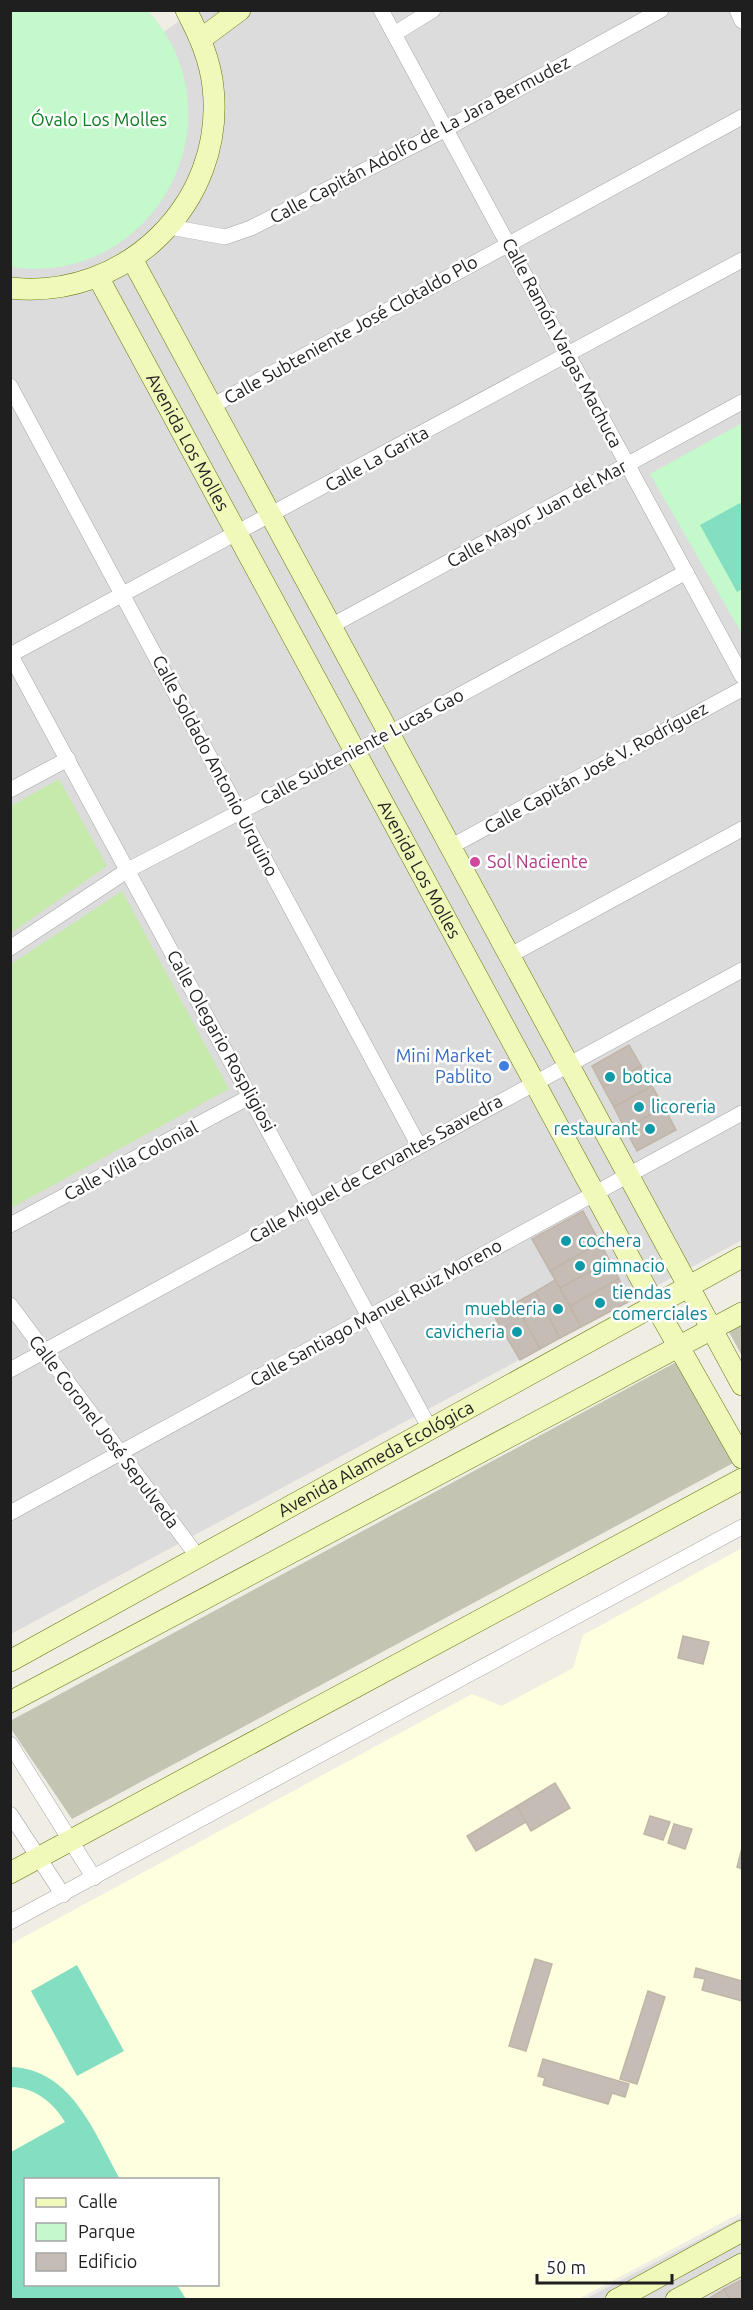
<svg xmlns="http://www.w3.org/2000/svg" width="753" height="2310" font-family="Ubuntu,sans-serif">
	<style>
		.residential { fill: #dddcdc }
		.education { fill: #fdffdf; fill-rule: evenodd }
		.construction { fill: #c3c4b1 }
		.grass { fill: #c6e9ac }
		.park { fill: #c3f9cb }
		.pitch { fill: #84dec2 }
		.building { fill: #c4bcb5; stroke: #c1b5a8; stroke-width: 1.5 }
		.lines { fill: none; stroke-linecap: round; stroke-linejoin: round }
		.street-casing { stroke: #a6a6a6; stroke-width: 16 }
		.secondary-casing { stroke: #627706; stroke-width: 22 }
		.street { stroke: #fff; stroke-width: 15 }
		.secondary { stroke: #f1f9ba; stroke-width: 21 }
		.hotel-dot { fill: #d1479c; stroke: #fff; stroke-width: 2 }
		.shop-dot { fill: #3f7fe0; stroke: #fff; stroke-width: 2 }
		.culture-dot { fill: #0f9aa8; stroke: #fff; stroke-width: 2 }
		.labels { text-anchor: middle; stroke-width: 5; stroke-linejoin: round; paint-order: stroke }
		.park-label { font-size: 18px; fill: #0c7e1e; stroke: #fff }
		.street-label { font-size: 18px; fill: #1f1f1f; stroke: #fff }
		.hotel-label { font-size: 18px; fill: #b23c85; stroke: #fff; text-anchor: start }
		.shop-label { font-size: 18px; fill: #366cbe; stroke: #fff; text-anchor: end }
		.culture-label { font-size: 18px; fill: #0d838f; stroke: #fff; text-anchor: start }
	</style>
	<rect width="100%" height="100%" fill="#f0ede5"/>
	<!-- residential -->
	<g class="residential">
		<polygon points="193,11 742,11 742,1240 11,1634 10,44 55,110"/>
		<polygon points="742,2217 742,2299 585,2299"/>
	</g>
	<!-- education -->
	<path class="education" d="M742,1548V2212L578,2299L11,2300V1944L472,1694L502,1706L573,1668L583,1635ZM26,2180H218V2284H26Z"/>
	<!-- construction -->
	<g class="construction">
		<polygon points="742,1325 742,1356 729,1332"/>
		<polygon points="680,1360 735,1462 72,1819 11,1729 10,1721"/>
	</g>
	<!-- grass -->
	<g class="grass">
		<polygon points="59,779 107,866 11,933 11,806"/>
		<polygon points="122,891 229,1089 11,1208 11,964"/>
	</g>
	<!-- park -->
	<g class="park">
		<path d="M10,11H148C245,118 154,288 11,267Z"/>
		<polygon points="742,423 742,634 650,474"/>
	</g>
	<!-- pitch -->
	<g class="pitch">
		<polygon points="740,503 742,507 742,589 737,592 700,525"/>
		<polygon points="77,1965 124,2051 77,2076 31,1991"/>
		<path d="M11,2067C72,2069 95,2134 120,2179L26,2180V2284L177,2285L186,2299H11V2152L65,2122C54,2103 34,2087 11,2087Z"/>
	</g>
	<!-- building -->
	<g class="building">
		<polygon points="629,1045 641,1066 603,1087 592,1066"/>
		<polygon points="641,1066 652,1086 614,1107 603,1087"/>
		<polygon points="652,1086 664,1107 625,1129 614,1107"/>
		<polygon points="664,1107 676,1130 637,1151 625,1129"/>
		<polygon points="583,1211 600,1243 550,1271 532,1239"/>
		<polygon points="600,1243 610,1261 560,1288 550,1271"/>
		<polygon points="610,1261 619,1279 570,1306 560,1288"/>
		<polygon points="619,1279 630,1301 581,1327 570,1306"/>
		<polygon points="555,1280 581,1327 560,1338 535,1292"/>
		<polygon points="535,1292 560,1338 540,1349 515,1303"/>
		<polygon points="515,1303 540,1349 520,1360 493,1314"/>
		<polygon points="683,1636 709,1642 703,1664 678,1658"/>
		<polygon points="555,1783 570,1808 531,1831 517,1806"/>
		<polygon points="517,1806 526,1822 476,1851 467,1836"/>
		<polygon points="650,1816 670,1822 663,1840 644,1834"/>
		<polygon points="674,1824 692,1829 685,1849 668,1843"/>
		<polygon points="742,1848 742,1869 737,1867"/>
		<polygon points="535,1959 552,1964 526,2051 509,2046"/>
		<polygon points="696,1968 742,1981 742,2001 702,1990 705,1979 694,1977"/>
		<polygon points="648,1991 665,1997 637,2084 620,2079"/>
		<polygon points="543,2059 629,2084 625,2097 612,2093 608,2104 543,2085 545,2078 538,2076"/>
		<polygon points="742,2280 742,2300 730,2300 724,2289"/>
		<polygon points="724,2289 730,2300 707,2300"/>
	</g>
	<g class="lines">
		<defs>
			<g id="street">
				<polyline points="381,10 742,676"/>
				<polyline points="737,10 742,21"/>
				<polyline points="394,34 433,10"/>
				<polyline points="170,227 225,237 251,228 446,129 661,10"/>
				<polyline points="10,386 419,1146"/>
				<polyline points="212,406 742,117"/>
				<polyline points="331,626 742,402"/>
				<polyline points="10,654 430,1429"/>
				<polyline points="10,655 742,260"/>
				<polyline points="10,790 68,759"/>
				<polyline points="450,847 742,689"/>
				<polyline points="10,948 128,870 355,752 686,572"/>
				<polyline points="509,956 742,829"/>
				<polyline points="10,1225 251,1096"/>
				<polyline points="10,1305 198,1557"/>
				<polyline points="10,1370 742,970"/>
				<polyline points="10,1513 742,1113"/>
				<polyline points="10,1744 94,1878"/>
				<polyline points="10,1814 63,1895"/>
				<polyline points="10,1922 742,1527"/>
			</g>
			<g id="secondary">
				<polyline points="201,39 240,10"/>
				<polyline points="132,259 742,1385"/>
				<path id="s1" d="M98,277L655,1305L742,1458"/>
				<path d="M10,288C125,301 226,203 213,87C210,59 199,35 186,10"/>
				<path id="s2" d="M10,1661L742,1257"/>
				<polyline points="10,1702 742,1313"/>
				<polyline points="10,1873 742,1479"/>
				<polyline points="616,2300 742,2231"/>
				<polyline points="676,2300 742,2264"/>
			</g>
		</defs>
		<!-- street casing -->
		<use href="#street" class="street-casing"/>
		<!-- secondary casing -->
		<use href="#secondary" class="secondary-casing"/>
		<!-- street -->
		<use href="#street" class="street"/>
		<!-- secondary -->
		<use href="#secondary" class="secondary"/>
	</g>
	<!-- markers -->
	<circle class="hotel-dot" cx="475" cy="862" r="6"/>
	<circle class="shop-dot" cx="504" cy="1066" r="6"/>
	<g class="culture-dot">
		<circle cx="610" cy="1077" r="6"/>
		<circle cx="639" cy="1107" r="6"/>
		<circle cx="650" cy="1129" r="6"/>
		<circle cx="566" cy="1241" r="6"/>
		<circle cx="580" cy="1266" r="6"/>
		<circle cx="600" cy="1303" r="6"/>
		<circle cx="558" cy="1309" r="6"/>
		<circle cx="517" cy="1332" r="6"/>
	</g>
	<g class="labels">
		<!-- park labels -->
		<g class="park-label">
			<text x="99" y="126">Óvalo Los Molles</text>
		</g>
		<!-- street labels -->
		<g class="street-label">
			<text transform="translate(420 140) rotate(-28)" y="6">Calle Capitán Adolfo de La Jara Bermudez</text>
			<text transform="translate(351 330) rotate(-29)" y="6">Calle Subteniente José Clotaldo Plo</text>
			<text transform="translate(562 343) rotate(62)" y="6">Calle Ramón Vargas Machuca</text>
			<text dy="6" stroke="none"><textPath href="#s1" startOffset="188">Avenida Los Molles</textPath></text>
			<text transform="translate(377 459) rotate(-29)" y="6">Calle La Garita</text>
			<text transform="translate(537 514) rotate(-29)" y="6">Calle Mayor Juan del Mar</text>
			<text transform="translate(362 747) rotate(-28)" y="6">Calle Subteniente Lucas Gao</text>
			<text transform="translate(215 766) rotate(62)" y="6">Calle Soldado Antonio Urquino</text>
			<text transform="translate(596 768) rotate(-29)" y="6">Calle Capitán José V. Rodríguez</text>
			<text dy="6" stroke="none"><textPath href="#s1" startOffset="674">Avenida Los Molles</textPath></text>
			<text transform="translate(221 1041) rotate(61)" y="6">Calle Olegario Rospligiosi</text>
			<text transform="translate(131 1161) rotate(-28)" y="6">Calle Villa Colonial</text>
			<text transform="translate(376 1169) rotate(-29)" y="6">Calle Miguel de Cervantes Saavedra</text>
			<text transform="translate(376 1313) rotate(-29)" y="6">Calle Santiago Manuel Ruiz Moreno</text>
			<text transform="translate(104 1432) rotate(53)" y="6">Calle Coronel José Sepulveda</text>
			<text dy="6" stroke="none"><textPath href="#s2" startOffset="418">Avenida Alameda Ecológica</textPath></text>
		</g>
		<!-- hotel labels -->
		<g class="hotel-label">
			<text x="487" y="868">Sol Naciente</text>
		</g>
		<!-- shop labels -->
		<g class="shop-label">
			<text x="492" y="1062">Mini Market<tspan x="492" dy="21">Pablito</tspan></text>
		</g>
		<!-- culture labels -->
		<g class="culture-label">
			<text x="622" y="1083">botica</text>
			<text x="651" y="1113">licoreria</text>
			<text x="638" y="1135" text-anchor="end">restaurant</text>
			<text x="578" y="1247">cochera</text>
			<text x="592" y="1272">gimnacio</text>
			<text x="612" y="1299">tiendas<tspan x="612" dy="21">comerciales</tspan></text>
			<text x="546" y="1315" text-anchor="end">muebleria</text>
			<text x="505" y="1338" text-anchor="end">cavicheria</text>
		</g>
	</g>
	<!-- border -->
	<rect width="753" height="2310" fill="none" stroke="#1f1f1f" stroke-width="24"/>
	<!-- legend -->
	<rect x="24" y="2178" width="195" height="108" fill="#ffffff" stroke="#a5a5a5" stroke-width="1.5"/>
	<rect x="36" y="2198" width="30" height="9" fill="#f1f9ba" stroke="#a5a5a5" stroke-width="1.5"/>
	<text x="78" y="2208" font-size="18" fill="#1f1f1f">Calle</text>
	<rect x="36" y="2223" width="30" height="18" fill="#c3f9cb" stroke="#a5a5a5" stroke-width="1.5"/>
	<text x="78" y="2238" font-size="18" fill="#1f1f1f">Parque</text>
	<rect x="36" y="2253" width="30" height="18" fill="#c4bcb5" stroke="#a5a5a5" stroke-width="1.5"/>
	<text x="78" y="2268" font-size="18" fill="#1f1f1f">Edificio</text>
	<!-- scale -->
	<path d="M537 2274v9h135v-9" fill="none" stroke="#1f1f1f" stroke-width="3"/>
	<text x="546" y="2274" font-size="18" fill="#1f1f1f" stroke="#ffffff" stroke-width="4.5" paint-order="stroke">50 m</text>
</svg>
